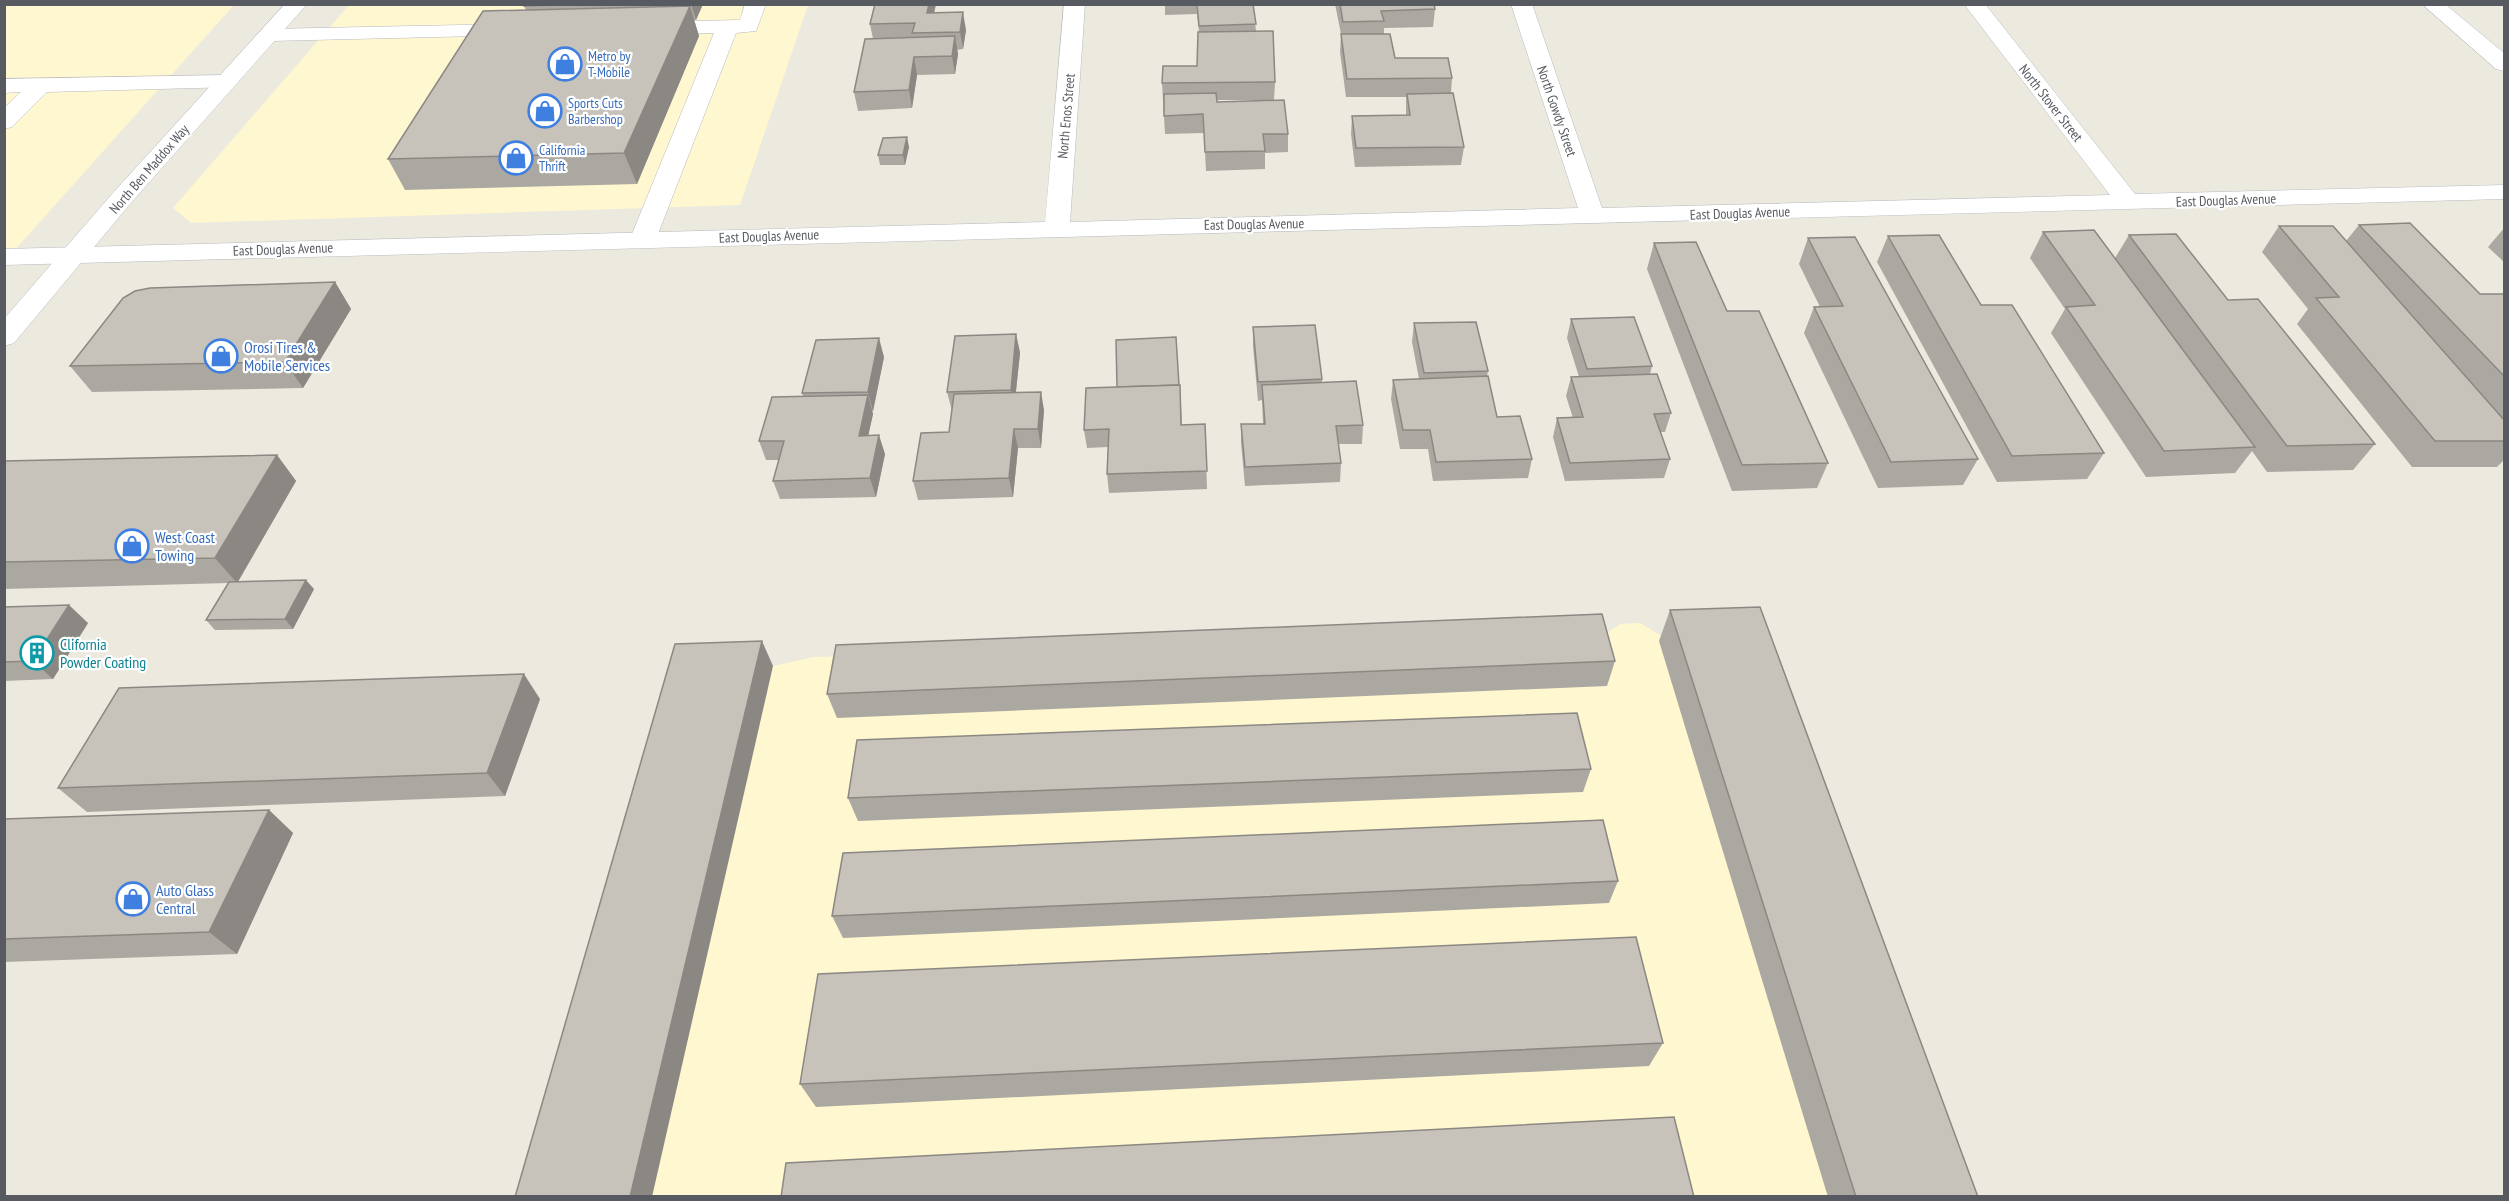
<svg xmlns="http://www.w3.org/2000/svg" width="2509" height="1201" font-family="'PT Sans Narrow',sans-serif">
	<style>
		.commercial { fill: #fff7d0 }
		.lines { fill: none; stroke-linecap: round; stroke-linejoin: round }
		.lane-casing { stroke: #b7b9bf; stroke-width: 1 }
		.street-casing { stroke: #b7b9bf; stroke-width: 1 }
		.secondary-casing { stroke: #b7bbc2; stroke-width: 1 }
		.lane { fill: #fff; fill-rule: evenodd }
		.street { fill: #fff; fill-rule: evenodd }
		.secondary { fill: #fff; fill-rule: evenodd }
		.wall { fill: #aba8a1 }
		.shaded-wall { fill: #8b8883 }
		.building { fill: #c7c3bb; stroke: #8b8883; stroke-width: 1.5 }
		.labels { text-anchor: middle; stroke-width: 4.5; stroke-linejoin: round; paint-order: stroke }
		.far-shop-label { font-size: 14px; fill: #366cbe; stroke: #fff; text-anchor: start }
		.far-street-label { font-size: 14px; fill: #575b61; stroke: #fff }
		.shop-label { font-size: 16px; fill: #366cbe; stroke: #fff; text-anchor: start }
		.culture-label { font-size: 16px; fill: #0d838f; stroke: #fff; text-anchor: start }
	</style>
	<rect width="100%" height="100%" fill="#eceade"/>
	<!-- commercial -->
	<g class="commercial">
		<polygon points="5,5 234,5 5,261"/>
		<polygon points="349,5 808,5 740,205 191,223 173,208"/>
		<polygon points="1640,623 1663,637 1955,1196 541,1196 688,670 773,666 814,657 1601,637 1620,624"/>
	</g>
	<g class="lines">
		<defs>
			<g id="lane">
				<polygon points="745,4 766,4 756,31 736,33 656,239 652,244 643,247 634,244 630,239 714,33 652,34 644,33 641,28 644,23 652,22 740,20"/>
				<polygon points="514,24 522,25 525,30 522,35 270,41 262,40 259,35 262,30 270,29"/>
				<polygon points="225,75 233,77 236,82 233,87 47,92 12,127 4,129 4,108 21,92 4,93 4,79"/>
			</g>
			<g id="street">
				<polygon points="1064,4 1085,4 1070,222 1578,208 1511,4 1532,4 1602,208 2110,195 1964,4 1985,4 2135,194 2504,185 2504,199 4,265 4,249 1045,222"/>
				<polygon points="2422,4 2445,4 2504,53 2504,71 2496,69"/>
			</g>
			<polygon id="secondary" points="285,4 307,4 130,204 14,343 4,346 4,319 112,194"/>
		</defs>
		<!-- lane casing -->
		<use href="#lane" class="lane-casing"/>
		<!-- street casing -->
		<use href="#street" class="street-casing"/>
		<!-- secondary casing -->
		<use href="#secondary" class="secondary-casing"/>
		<!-- lane -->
		<use href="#lane" class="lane"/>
		<!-- street -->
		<use href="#street" class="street"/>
		<!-- secondary -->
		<use href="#secondary" class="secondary"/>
	</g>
	<!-- wall -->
	<g class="wall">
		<polygon points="525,4 703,4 696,20 694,20 699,36 637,184 405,190 388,159 526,10 524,6"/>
		<polygon points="875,4 936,4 934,13 966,30 963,49 957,50 958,54 955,74 917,75 912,108 858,111 854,92 873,39 870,24"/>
		<polygon points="1165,4 1253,4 1256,31 1275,82 1274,100 1216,100 1217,102 1288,134 1288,152 1265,153 1265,169 1206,171 1204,133 1165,134 1162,83 1197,66 1199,32 1197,14 1165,15"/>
		<polygon points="1335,4 1434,4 1435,9 1433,27 1384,28 1384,34 1395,58 1452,78 1451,93 1464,147 1461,165 1355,167 1351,134 1352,116 1406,115 1406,97 1346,97 1340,52 1341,34"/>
		<polygon points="909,147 905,165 880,165 878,155"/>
		<polygon points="2359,225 2480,294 2505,294 2505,459 2497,467 2412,467 2297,324 2308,309 2262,252 2279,226 2346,241"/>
		<polygon points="2505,227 2505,263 2488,247"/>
		<polygon points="2043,232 2115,258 2129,235 2228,300 2375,444 2353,470 2267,472 2252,451 2235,473 2146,477 2051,333 2065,309 2030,258"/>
		<polygon points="1888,236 1981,305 2104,453 2087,479 1997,482 1877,262"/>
		<polygon points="1808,238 1978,459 1963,485 1878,488 1804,333 1814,307 1820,307 1799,264"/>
		<polygon points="1654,243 1727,311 1828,463 1817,488 1732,491 1647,269"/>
		<polygon points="335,282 351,309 303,388 92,392 70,366"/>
		<polygon points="1571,319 1652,366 1650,374 1671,413 1665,432 1660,432 1670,459 1664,478 1565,481 1553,437 1557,418 1573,418 1566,396 1571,377 1579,377 1567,338"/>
		<polygon points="1414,323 1488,371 1487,376 1497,417 1532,459 1528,478 1433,481 1428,449 1400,449 1391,399 1393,380 1419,379 1412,342"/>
		<polygon points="1253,327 1322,379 1322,383 1363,425 1362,444 1338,444 1341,463 1340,482 1245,486 1241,443 1241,424 1263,424 1262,400 1258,401 1253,346"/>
		<polygon points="1016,334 1020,353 1016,392 1044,410 1041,448 1018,448 1013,497 918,500 913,481 949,432 952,411 947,392"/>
		<polygon points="884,357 873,411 872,411 873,414 868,436 885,454 876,497 780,499 773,481 779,460 766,460 759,441 803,396 802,393"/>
		<polygon points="1179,385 1181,404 1182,425 1205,424 1207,489 1109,493 1107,474 1108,447 1087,448 1084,430 1117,387"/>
		<polygon points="277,455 296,481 238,582 314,589 293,629 215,630 206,620 228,583 4,589 4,461"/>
		<polygon points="4,607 88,623 53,679 4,681"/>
		<polygon points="1670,610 1978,1197 1828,1197 1659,641"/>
		<polygon points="1615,661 1607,686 837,718 827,694"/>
		<polygon points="540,699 505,796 87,812 58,788"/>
		<polygon points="1591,769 1583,792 858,821 848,798"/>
		<polygon points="269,810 293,833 237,954 4,962 4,819"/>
		<polygon points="1618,881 1609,903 843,938 832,916"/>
		<polygon points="1663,1043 1649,1066 816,1107 800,1084"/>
	</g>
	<!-- shaded-wall -->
	<g class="shaded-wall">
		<polygon points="691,4 703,4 696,20"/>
		<polygon points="929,4 936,4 930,31 927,13"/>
		<polygon points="690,6 699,36 637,184 624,153"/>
		<polygon points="963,12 966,30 963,49 960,32"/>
		<polygon points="955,36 958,54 955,74 952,56"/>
		<polygon points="914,57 917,75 912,108 909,90"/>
		<polygon points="907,137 909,147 905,165 903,155"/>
		<polygon points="335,282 351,309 303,388 285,362"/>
		<polygon points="1016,334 1020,353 1014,409 1011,390"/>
		<polygon points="879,338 884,357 873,411 868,392"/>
		<polygon points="1041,392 1044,410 1041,448 1038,429"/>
		<polygon points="868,395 873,414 864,455 859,436"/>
		<polygon points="1014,429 1018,448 1013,497 1009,478"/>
		<polygon points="879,435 885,454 876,497 870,478"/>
		<polygon points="277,455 296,481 237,583 215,558"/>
		<polygon points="306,580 314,589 293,629 285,619"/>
		<polygon points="69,605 88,623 53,679 33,661"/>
		<polygon points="762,641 773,666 652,1197 630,1197"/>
		<polygon points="524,674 540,699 505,796 487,773"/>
		<polygon points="269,810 293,833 237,954 209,932"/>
	</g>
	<!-- building -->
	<g class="building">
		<polygon points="525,4 586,4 524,6"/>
		<polygon points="875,4 929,4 927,13 963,12 960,32 912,33 915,23 870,24"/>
		<polygon points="1197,4 1253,4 1256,24 1199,26"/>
		<polygon points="1340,4 1434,4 1435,9 1381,11 1384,21 1343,22"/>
		<polygon points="690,6 624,153 388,159 483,11"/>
		<polygon points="1273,31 1275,82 1162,83 1163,66 1197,66 1198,32"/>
		<polygon points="1341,34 1390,34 1395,58 1448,58 1452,78 1347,79"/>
		<polygon points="955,36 952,56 914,57 909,90 854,92 865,39"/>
		<polygon points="1216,93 1217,102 1284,100 1288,134 1263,134 1265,151 1205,152 1203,114 1164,116 1164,94"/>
		<polygon points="1453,93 1464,147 1356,148 1352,116 1410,115 1407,94"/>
		<polygon points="907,137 903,155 878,155 883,138"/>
		<polygon points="2410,223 2480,294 2505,294 2505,377 2359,225"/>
		<polygon points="2279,226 2333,226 2505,421 2505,441 2435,441 2316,298 2339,297"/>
		<polygon points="2094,230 2255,447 2164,451 2066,307 2095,305 2043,232"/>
		<polygon points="2176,234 2228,300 2258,299 2375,444 2287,446 2129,235"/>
		<polygon points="1939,235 1981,305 2012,305 2104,453 2012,456 1888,236"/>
		<polygon points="1855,237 1978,459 1891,462 1814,307 1843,306 1808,238"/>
		<polygon points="1696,242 1727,311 1759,311 1828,463 1742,465 1654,243"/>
		<polygon points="335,282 285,362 70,366 123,298 135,291 150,288"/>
		<polygon points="1634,317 1652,366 1587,369 1571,319"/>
		<polygon points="1476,322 1488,371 1424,373 1414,323"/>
		<polygon points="1315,325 1322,379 1258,382 1253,327"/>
		<polygon points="1016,334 1011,390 947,392 955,336"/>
		<polygon points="1176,337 1179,385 1117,387 1116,340"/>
		<polygon points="879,338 868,392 802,393 816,340"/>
		<polygon points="1657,374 1671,413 1654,414 1670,459 1570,463 1557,418 1583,417 1571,377"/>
		<polygon points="1488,376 1497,417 1520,416 1532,459 1436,462 1430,430 1403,430 1393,380"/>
		<polygon points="1356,381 1363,425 1336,426 1341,463 1245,467 1241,424 1265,424 1262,385"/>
		<polygon points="1180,385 1181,425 1205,424 1207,471 1107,474 1109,429 1084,430 1086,388"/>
		<polygon points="1041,392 1038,429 1014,429 1009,478 913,481 921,433 949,432 954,394"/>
		<polygon points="868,395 859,436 879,435 870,478 773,481 784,441 759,441 772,397"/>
		<polygon points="277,455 215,558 4,562 4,461"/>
		<polygon points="306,580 285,619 206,620 229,582"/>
		<polygon points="69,605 33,661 4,662 4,607"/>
		<polygon points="1760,607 1978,1197 1856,1197 1670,610"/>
		<polygon points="1602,614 1615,661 827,694 836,645"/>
		<polygon points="762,641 630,1197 515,1197 675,644"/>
		<polygon points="524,674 487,773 58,788 119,688"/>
		<polygon points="1577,713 1591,769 848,798 857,740"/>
		<polygon points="269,810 209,932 4,939 4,819"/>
		<polygon points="1603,820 1618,881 832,916 843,853"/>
		<polygon points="1636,937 1663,1043 800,1084 818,974"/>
		<polygon points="1674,1117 1694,1197 781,1197 786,1163"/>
	</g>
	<!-- icons -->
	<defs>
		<symbol id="shop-ring" viewBox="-11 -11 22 22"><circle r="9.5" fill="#fff" stroke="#3f7fe0" stroke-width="1.5"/><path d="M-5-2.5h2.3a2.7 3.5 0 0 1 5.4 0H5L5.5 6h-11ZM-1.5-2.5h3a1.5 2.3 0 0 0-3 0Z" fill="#3f7fe0"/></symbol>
		<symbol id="building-ring" viewBox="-11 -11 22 22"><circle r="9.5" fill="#fff" stroke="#0f9aa8" stroke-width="1.5"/><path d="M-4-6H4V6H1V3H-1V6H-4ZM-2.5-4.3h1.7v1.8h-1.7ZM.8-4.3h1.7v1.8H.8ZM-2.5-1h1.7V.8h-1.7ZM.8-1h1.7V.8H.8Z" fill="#0f9aa8"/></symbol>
	</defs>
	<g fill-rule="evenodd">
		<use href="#shop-ring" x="546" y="45" width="38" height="38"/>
		<use href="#shop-ring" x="526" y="92" width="38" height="38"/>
		<use href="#shop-ring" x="497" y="139" width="38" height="38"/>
		<use href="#shop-ring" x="202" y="337" width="38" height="38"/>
		<use href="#shop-ring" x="113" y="527" width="38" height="38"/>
		<use href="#building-ring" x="18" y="634" width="38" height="38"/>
		<use href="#shop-ring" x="114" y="880" width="38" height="38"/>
	</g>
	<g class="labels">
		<!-- far-shop labels -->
		<g class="far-shop-label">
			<text x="588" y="61">Metro by<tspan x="588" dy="16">T-Mobile</tspan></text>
			<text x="568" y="108">Sports Cuts<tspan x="568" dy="16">Barbershop</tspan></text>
			<text x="539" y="155">California<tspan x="539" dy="16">Thrift</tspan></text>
		</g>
		<!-- far-street labels -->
		<g class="far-street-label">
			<text transform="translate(2051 103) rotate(52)" y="5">North Stover Street</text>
			<text transform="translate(1557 111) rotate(71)" y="5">North Gowdy Street</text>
			<text transform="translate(1066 116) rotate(-85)" y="5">North Enos Street</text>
			<text transform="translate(149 169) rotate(-49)" y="5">North Ben Maddox Way</text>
			<text transform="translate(2226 200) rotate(-2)" y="5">East Douglas Avenue</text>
			<text transform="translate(1740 213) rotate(-2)" y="5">East Douglas Avenue</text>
			<text transform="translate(1254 224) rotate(-1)" y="5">East Douglas Avenue</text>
			<text transform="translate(769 236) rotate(-2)" y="5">East Douglas Avenue</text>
			<text transform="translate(283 249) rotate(-2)" y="5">East Douglas Avenue</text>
		</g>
		<!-- shop labels -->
		<g class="shop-label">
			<text x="244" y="353">Orosi Tires &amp;<tspan x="244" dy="18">Mobile Services</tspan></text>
			<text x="155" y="543">West Coast<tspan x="155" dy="18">Towing</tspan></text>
			<text x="156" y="896">Auto Glass<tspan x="156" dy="18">Central</tspan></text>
		</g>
		<!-- culture labels -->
		<g class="culture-label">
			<text x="60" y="650">Clifornia<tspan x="60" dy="18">Powder Coating</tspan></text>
		</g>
	</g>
	<!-- border -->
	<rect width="2509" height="1201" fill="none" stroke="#575b61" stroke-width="12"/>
</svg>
